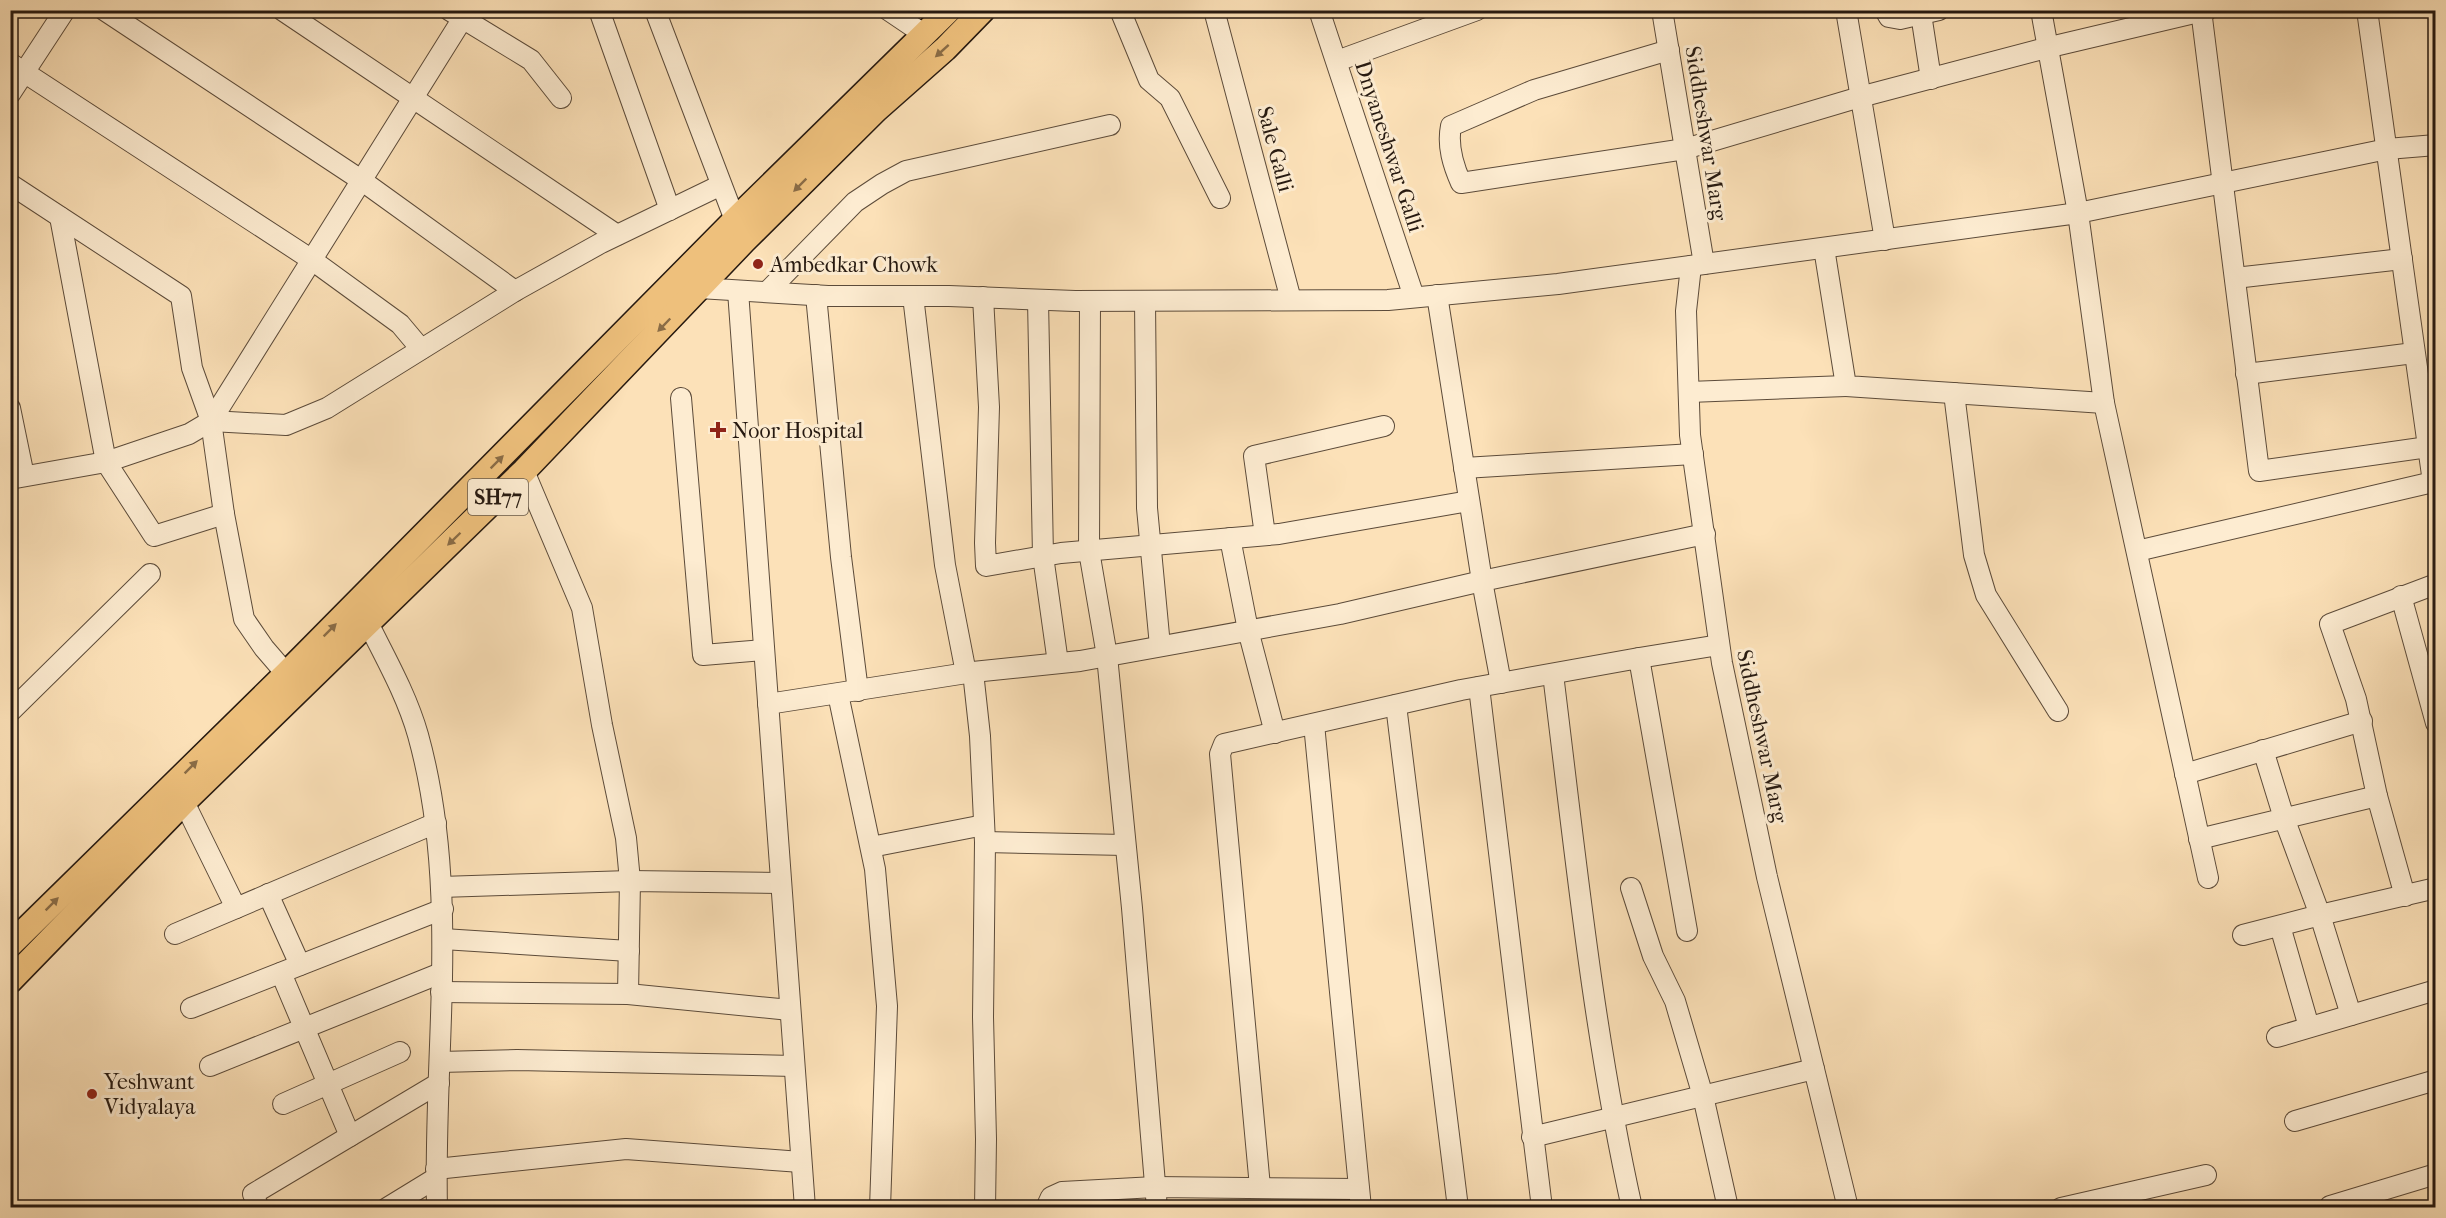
<svg xmlns="http://www.w3.org/2000/svg" width="2446" height="1218" font-family="'IM FELL French Canon',serif">
	<style>
		.lines { fill: none; stroke-linecap: round; stroke-linejoin: round }
		.minor-casing { stroke: #5c4b3a; stroke-width: 22 }
		.major-casing { stroke: #261910; stroke-width: 27 }
		.minor { stroke: #fdecd1; stroke-width: 20 }
		.major { stroke: #eec07c; stroke-width: 24 }
		.oneway { fill: #8a6c46 }
		.poi-dot { fill: #8f2418; stroke: #fdecd1; stroke-width: 2 }
		.labels { text-anchor: middle; stroke-width: 6; stroke-linejoin: round; paint-order: stroke }
		.shield { fill: #fdecd1; stroke: #66584a; stroke-width: 1.5 }
		.shield-label { font-size: 21px; font-weight: bold; fill: #261910 }
		.street-label { font-size: 22px; fill: #261910; stroke: #fdecd1 }
		.poi-label { font-size: 22px; fill: #261910; stroke: #fdecd1; text-anchor: start }
	</style>
	<rect width="100%" height="100%" fill="#fce1b8"/>
	<filter id="stains"><feTurbulence type="fractalNoise" baseFrequency=".00333" numOctaves="4"/><feColorMatrix values="0 0 0 0 .2 0 0 0 0 .09 0 0 0 0 .02 0 0 0 .5 -.17"/></filter>
	<radialGradient id="worn" r=".72"><stop offset=".6" stop-color="#630" stop-opacity="0"/><stop offset="1" stop-color="#630" stop-opacity=".3"/></radialGradient>
	<g class="lines">
		<defs>
			<g id="minor">
				<polyline points="104,10 361,180 515,291"/>
				<polyline points="282,10 617,235"/>
				<polyline points="449,10 531,60 561,98"/>
				<polyline points="599,10 670,210"/>
				<polyline points="655,10 735,220"/>
				<polyline points="888,10 925,35"/>
				<polyline points="1120,10 1149,80 1170,98 1220,198"/>
				<polyline points="1214,10 1291,300"/>
				<polyline points="1319,10 1414,297"/>
				<polyline points="1662,10 1704,264"/>
				<polyline points="1846,10 1885,240"/>
				<polyline points="1885,10 1889,17 1900,19 1939,10"/>
				<polyline points="2041,10 2078,213 2104,403 2208,878"/>
				<polyline points="2201,10 2259,471 2428,447"/>
				<polyline points="2367,10 2433,482 2436,482"/>
				<polyline points="1921,14 1931,79"/>
				<path d="M1669,50L1534,90L1451,126C1447,146 1453,165 1461,183L1685,149L1860,97L2046,48L2207,10"/>
				<polyline points="1337,61 1477,10"/>
				<polyline points="10,63 312,260 400,324 421,349"/>
				<polyline points="10,94 65,10"/>
				<polyline points="10,184 181,296 192,368 211,421 224,514 244,619 264,648 295,684"/>
				<polyline points="60,217 106,462 154,536 224,514"/>
				<polyline points="1824,248 1846,386 2104,403"/>
				<polyline points="1691,266 1686,311 1690,435 1722,663 1767,877 1848,1208"/>
				<polyline points="2235,278 2402,259"/>
				<polyline points="699,288 828,296 949,296 1075,301 1388,300 1558,284 2078,213 2387,149 2436,145"/>
				<polyline points="738,291 805,1208"/>
				<polyline points="767,292 855,202 882,184 906,171 1110,125"/>
				<polyline points="816,295 841,557 858,691"/>
				<polyline points="1437,295 1482,581 1501,683"/>
				<polyline points="913,296 945,565 966,673"/>
				<polyline points="983,297 989,407 985,543 986,566 1061,553 1279,534 1469,501"/>
				<polyline points="1038,300 1043,556 1058,663"/>
				<polyline points="1145,301 1147,508 1160,646"/>
				<polyline points="1090,302 1089,551 1107,656 1132,908 1157,1208"/>
				<polyline points="2246,374 2414,353"/>
				<polyline points="1689,392 1846,386"/>
				<polyline points="1954,393 1974,555 1986,595 2058,711"/>
				<polyline points="681,398 703,655 764,650"/>
				<polyline points="10,408 24,476"/>
				<polyline points="211,421 468,10"/>
				<polyline points="1464,468 1693,454"/>
				<polyline points="524,471 582,608 602,725 626,838 630,881 628,994"/>
				<polyline points="10,479 106,462 189,434 211,421 286,425 327,408 515,291 601,243 721,185"/>
				<polyline points="1265,535 1254,456 1384,426"/>
				<polyline points="1230,538 1248,630 1275,733"/>
				<polyline points="2137,551 2433,482"/>
				<polyline points="2401,596 2436,723"/>
				<path d="M368,623C386,659 407,696 418,735C461,890 433,1050 437,1208"/>
				<polyline points="1639,658 1719,645"/>
				<polyline points="973,672 980,736 985,842 983,1017 986,1139 985,1208"/>
				<path d="M1553,674C1575,852 1593,1032 1632,1208"/>
				<polyline points="1479,687 1542,1208"/>
				<polyline points="838,694 875,869 887,1006 880,1208"/>
				<polyline points="768,704 973,672 1080,661 1340,614 1482,581 1705,534"/>
				<polyline points="1396,705 1458,1208"/>
				<polyline points="10,712 150,574"/>
				<polyline points="1314,724 1361,1208"/>
				<polyline points="2263,750 2284,818 2320,915 2351,1015"/>
				<polyline points="2185,774 2362,721"/>
				<polyline points="184,802 236,908"/>
				<polyline points="2199,839 2377,796"/>
				<polyline points="985,842 1125,845"/>
				<polyline points="871,847 984,825"/>
				<polyline points="441,887 630,881 780,883"/>
				<polyline points="1631,888 1653,956 1675,1001 1703,1096 1728,1208"/>
				<polyline points="268,894 300,965"/>
				<polyline points="2405,896 2377,796 2356,699 2330,624 2436,584"/>
				<polyline points="2280,926 2309,1027"/>
				<polyline points="175,934 436,823"/>
				<polyline points="2243,935 2320,915 2436,888"/>
				<polyline points="443,939 629,951"/>
				<polyline points="281,973 350,1136"/>
				<polyline points="441,992 628,994 790,1010"/>
				<polyline points="191,1008 443,909"/>
				<polyline points="2277,1037 2436,990"/>
				<polyline points="440,1062 517,1060 794,1066"/>
				<polyline points="210,1066 441,973"/>
				<polyline points="283,1104 400,1052"/>
				<polyline points="2295,1121 2436,1080"/>
				<polyline points="1532,1137 1814,1069"/>
				<polyline points="436,1169 626,1149 801,1162"/>
				<polyline points="1260,1187 1220,754 1224,744 1461,690 1639,658 1687,931"/>
				<polyline points="2330,1206 2436,1174"/>
				<polyline points="259,1208 253,1194 439,1083"/>
				<polyline points="387,1208 436,1178"/>
				<polyline points="1046,1208 1051,1197 1062,1192 1155,1187 1357,1189"/>
				<polyline points="2061,1208 2206,1175"/>
			</g>
			<g id="major">
				<polyline points="10,945 286,674 735,220 949,10"/>
				<polyline points="10,981 184,802 524,471 744,241 876,110 945,49 983,10"/>
			</g>
		</defs>
		<!-- minor casing -->
		<use href="#minor" class="minor-casing"/>
		<!-- major casing -->
		<use href="#major" class="major-casing"/>
		<!-- minor -->
		<use href="#minor" class="minor"/>
		<!-- major -->
		<use href="#major" class="major"/>
	</g>
	<!-- one-way arrows -->
	<defs><path id="oneway-solid" d="M-6-.8H1V-3.2L6.5 0L1 3.2V.8H-6Z" transform="scale(1.5)"/></defs>
	<g class="oneway">
		<use href="#oneway-solid" transform="translate(942 51) rotate(138)"/>
		<use href="#oneway-solid" transform="translate(800 185) rotate(135)"/>
		<use href="#oneway-solid" transform="translate(664 325) rotate(134)"/>
		<use href="#oneway-solid" transform="translate(497 462) rotate(-45)"/>
		<use href="#oneway-solid" transform="translate(454 539) rotate(136)"/>
		<use href="#oneway-solid" transform="translate(330 630) rotate(-45)"/>
		<use href="#oneway-solid" transform="translate(191 767) rotate(-45)"/>
		<use href="#oneway-solid" transform="translate(52 904) rotate(-45)"/>
	</g>
	<!-- markers -->
	<g class="poi-dot">
		<circle cx="758" cy="264" r="6"/>
		<path d="M715 421h6v6h6v6h-6v6h-6v-6h-6v-6h6z"/>
		<circle cx="92" cy="1094" r="6"/>
	</g>
	<g class="labels">
		<!-- shield labels -->
		<rect class="shield" x="468" y="479" width="60" height="36" rx="4.5"/>
		<g class="shield-label">
			<text x="498" y="504">SH77</text>
		</g>
		<!-- street labels -->
		<g class="street-label">
			<text transform="translate(1707 133) rotate(81)" y="8">Siddheshwar Marg</text>
			<text transform="translate(1390 146) rotate(72)" y="8">Dnyaneshwar Galli</text>
			<text transform="translate(1276 149) rotate(75)" y="8">Sale Galli</text>
			<text transform="translate(1763 736) rotate(78)" y="8">Siddheshwar Marg</text>
		</g>
		<!-- poi labels -->
		<g class="poi-label">
			<text x="770" y="272">Ambedkar Chowk</text>
			<text x="732" y="438">Noor Hospital</text>
			<text x="104" y="1089">Yeshwant<tspan x="104" dy="25">Vidyalaya</tspan></text>
		</g>
	</g>
	<!-- margin -->
	<rect width="2446" height="1218" fill="none" stroke="#fce1b8" stroke-width="36"/>
	<rect x="12" y="12" width="2422" height="1194" fill="none" stroke="#261910" stroke-width="3"/>
	<rect x="18" y="18" width="2410" height="1182" fill="none" stroke="#261910" stroke-width="1.5"/>
	<rect width="100%" height="100%" filter="url(#stains)"/>
	<rect width="100%" height="100%" fill="url(#worn)"/>
</svg>
